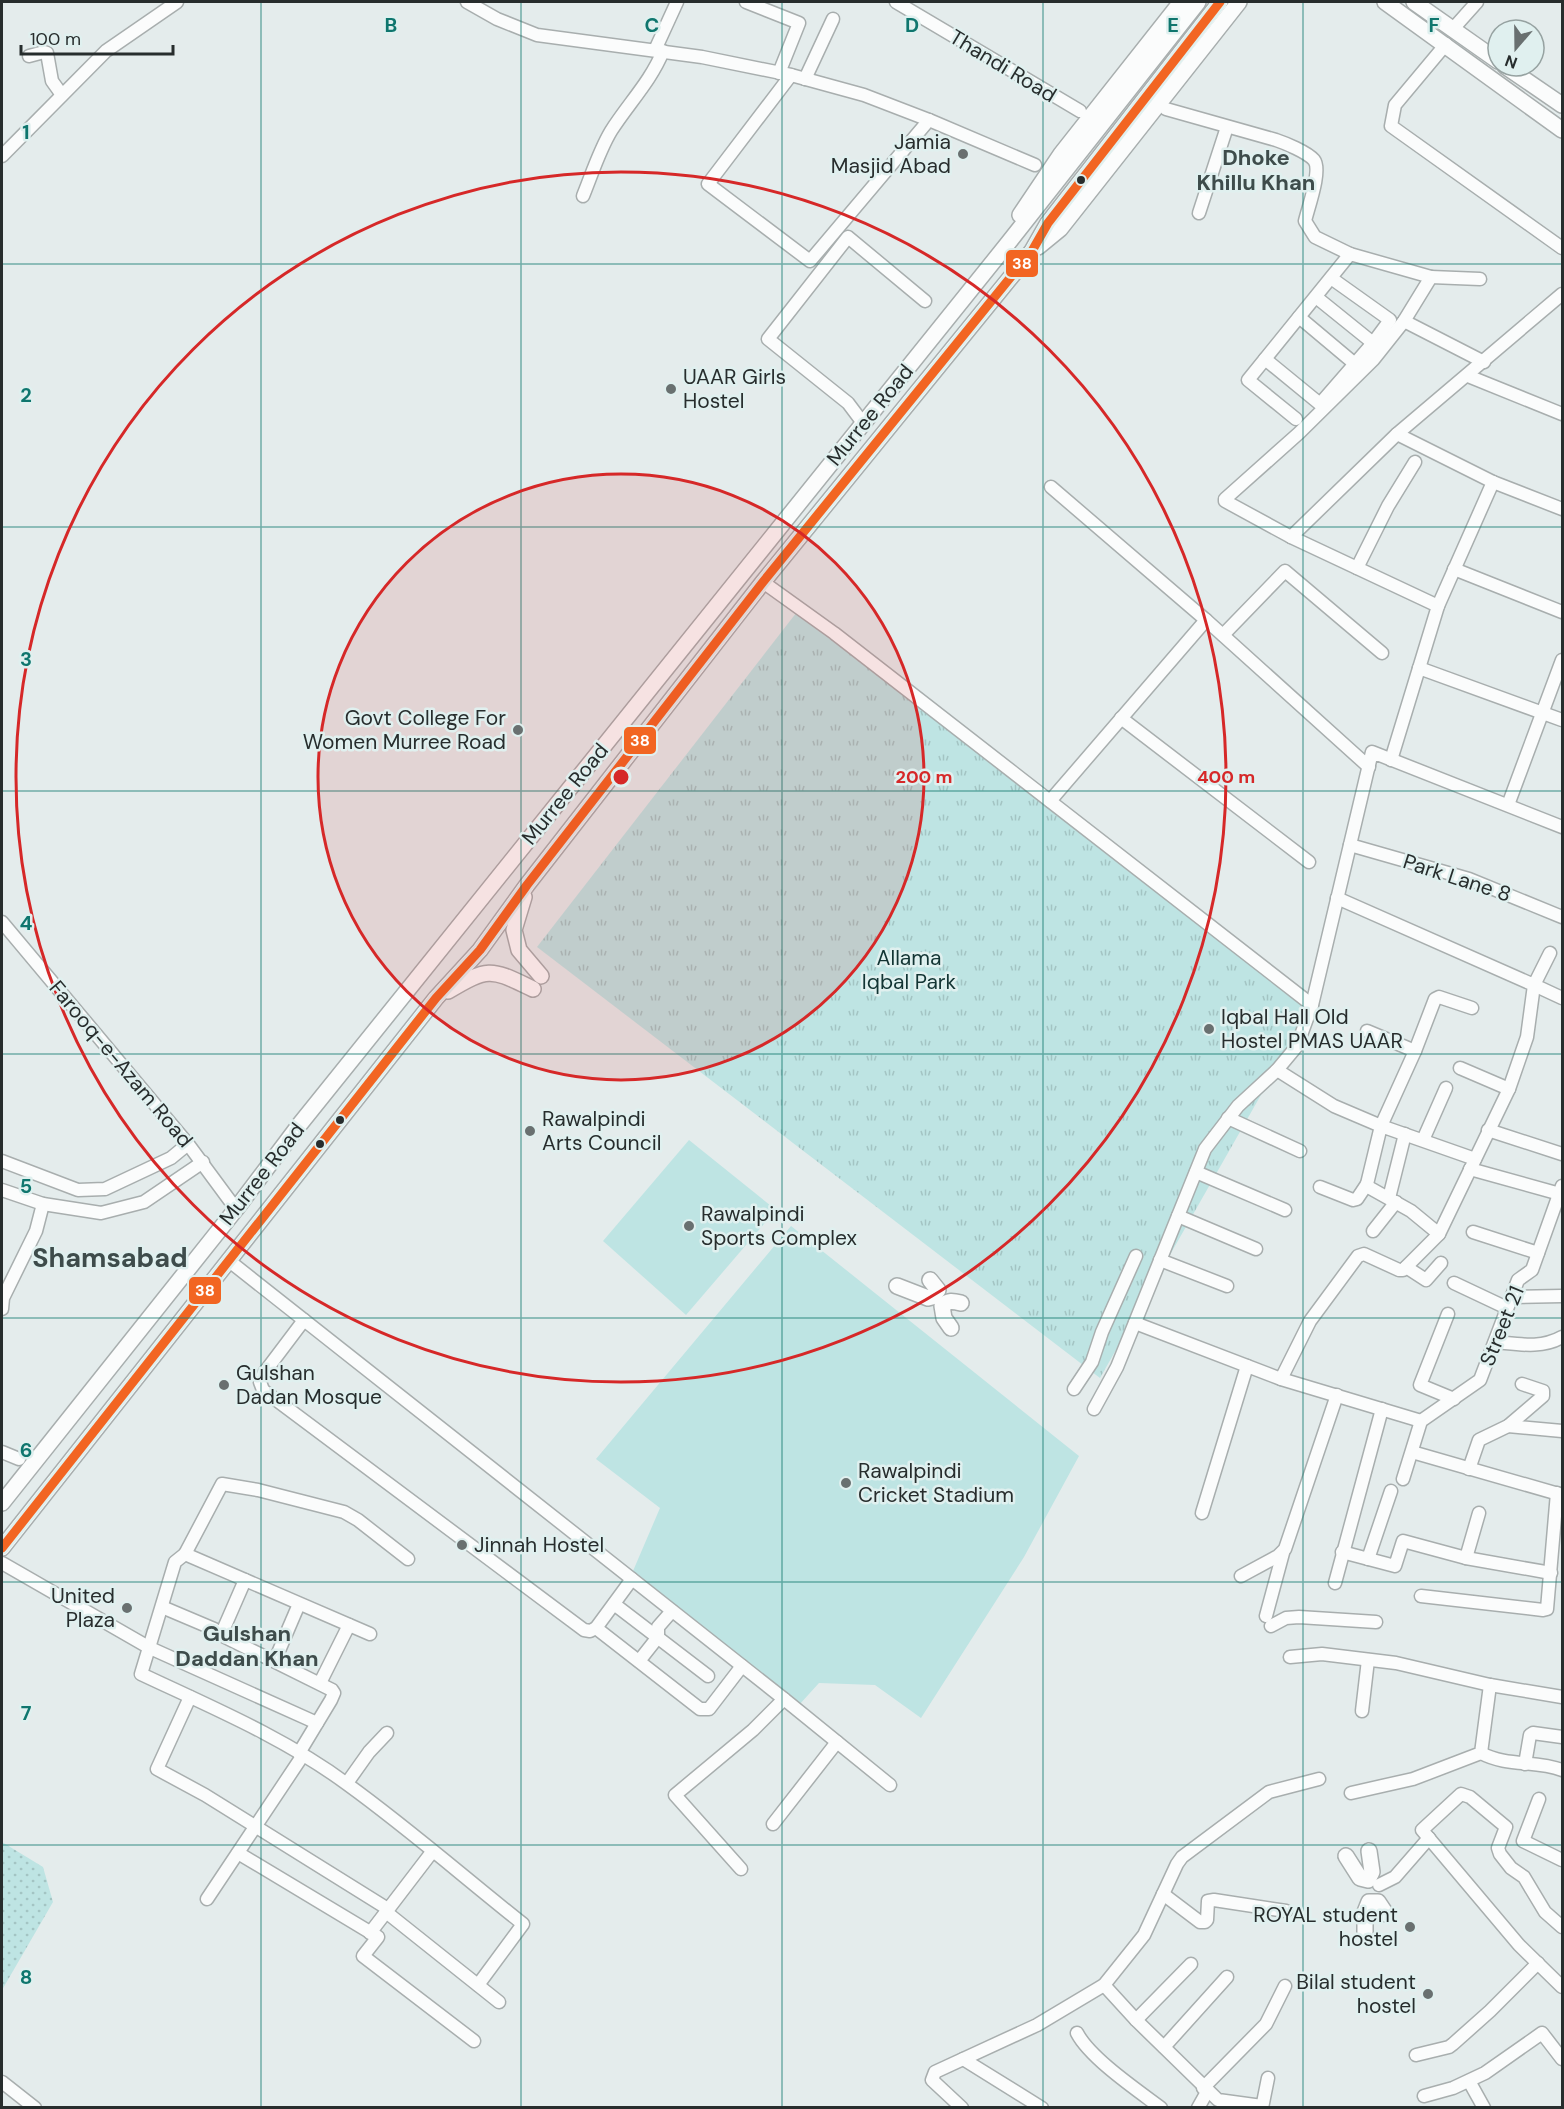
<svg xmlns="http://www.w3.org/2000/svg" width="1564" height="2109" font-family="'DM Sans',sans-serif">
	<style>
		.grass { fill: url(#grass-dots) }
		.park { fill: url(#park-tufts) }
		.garden { fill: #bee4e3 }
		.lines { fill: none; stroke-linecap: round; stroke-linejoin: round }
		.minor-casing { stroke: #a8aeae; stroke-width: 15 }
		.major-casing { stroke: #a8aeae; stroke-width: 18 }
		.minor { stroke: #fbfcfc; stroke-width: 12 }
		.major { stroke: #fbfcfc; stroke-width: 15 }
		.bus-1-casing { stroke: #e0f0ef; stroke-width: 14 }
		.bus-1 { stroke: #f26522; stroke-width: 9 }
		.grid { fill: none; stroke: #0f766e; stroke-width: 1.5; stroke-opacity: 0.55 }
		.ring { fill: none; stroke: #d62828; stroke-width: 3 }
		.poi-dot { fill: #697070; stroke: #e0f0ef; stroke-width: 2 }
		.bus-dot { fill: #272d2d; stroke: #e0f0ef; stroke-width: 2 }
		.labels { text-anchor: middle; stroke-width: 5; stroke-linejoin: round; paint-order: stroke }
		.street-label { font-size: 21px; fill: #272d2d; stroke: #e0f0ef }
		.poi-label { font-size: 21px; fill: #272d2d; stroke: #e0f0ef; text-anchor: start }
		.park-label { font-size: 21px; fill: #123433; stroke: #e0f0ef }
		.neighbourhood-label { font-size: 22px; font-weight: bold; fill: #3e4c4b; stroke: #e0f0ef }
		.district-label { font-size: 27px; font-weight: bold; fill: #3e4c4b; stroke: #e0f0ef }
		.grid-label { font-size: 20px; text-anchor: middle; font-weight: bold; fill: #0f766e; stroke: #e0f0ef; stroke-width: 5; stroke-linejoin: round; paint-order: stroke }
		.centre { fill: #d62828; stroke: #e0f0ef; stroke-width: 3 }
		.ring-label { font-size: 18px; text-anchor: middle; font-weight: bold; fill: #d62828; stroke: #e0f0ef; stroke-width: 5; stroke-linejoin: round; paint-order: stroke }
		.line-badge { stroke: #e0f0ef; stroke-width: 2 }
		.badge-label { font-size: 16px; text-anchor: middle; font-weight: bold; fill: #fff }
	</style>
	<defs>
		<pattern id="grass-dots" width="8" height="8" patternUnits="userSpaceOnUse" patternTransform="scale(1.5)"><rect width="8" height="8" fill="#bee4e3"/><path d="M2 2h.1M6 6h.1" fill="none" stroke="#a3c4c3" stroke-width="1.8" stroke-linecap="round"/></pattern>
		<pattern id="park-tufts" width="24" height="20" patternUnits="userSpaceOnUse" patternTransform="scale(1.5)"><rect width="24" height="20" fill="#bee4e3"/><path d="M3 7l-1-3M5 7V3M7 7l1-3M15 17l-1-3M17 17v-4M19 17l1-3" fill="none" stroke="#a3c4c3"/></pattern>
	</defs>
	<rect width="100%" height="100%" fill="#e4ecec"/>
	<!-- grass -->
	<polygon class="grass" points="2,1842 43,1867 53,1902 2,1990"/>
	<!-- park -->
	<polygon class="park" points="800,608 1312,1005 1100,1378 537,947"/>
	<!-- garden -->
	<g class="garden">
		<polygon points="689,1140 776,1210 686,1315 603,1241"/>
		<polygon points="791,1226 1079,1456 1024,1557 921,1718 875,1685 819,1683 799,1705 633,1571 660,1508 596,1459"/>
	</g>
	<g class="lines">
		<defs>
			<g id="minor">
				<polyline points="467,2 497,19 537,35 702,57 791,75 864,95 929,120 1035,165"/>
				<polyline points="746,2 799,23 779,73"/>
				<polyline points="896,2 1080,111"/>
				<polyline points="1452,30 1477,2"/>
				<polyline points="1446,44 1395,105 1391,126 1562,248"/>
				<polyline points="655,50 677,2"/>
				<polyline points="29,56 44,52 47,53 52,81 62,95"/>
				<polyline points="791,75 708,184 810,261 929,120"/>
				<polyline points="805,79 833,19"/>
				<path d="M1166,109L1276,140C1285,143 1307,152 1314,160C1322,170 1308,208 1305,221L1315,237L1350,254"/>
				<polyline points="2,156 106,51 177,2"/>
				<path d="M583,196C592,174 599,151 611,131C628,104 651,81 663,51"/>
				<polyline points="1199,213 1227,127"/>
				<polyline points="1431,277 1480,279"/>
				<polyline points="1316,297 1373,343"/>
				<polyline points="1299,317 1355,364"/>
				<polyline points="1404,321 1484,362"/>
				<polyline points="1265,359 1320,404 1373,343 1390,320 1331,278"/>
				<polyline points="1468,376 1562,414"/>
				<polyline points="1296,419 1248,380 1350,254 1431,277 1404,321 1373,360 1299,433 1225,499 1225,501 1291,537 1438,606 1391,760"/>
				<polyline points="863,423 848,403 768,339 848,237 925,301"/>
				<polyline points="1397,434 1493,482 1562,509"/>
				<polyline points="1051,487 1206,620 1369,767"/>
				<polyline points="1291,537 1397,434 1562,294"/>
				<polyline points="1357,568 1388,506 1415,462"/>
				<polyline points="1454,569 1562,612"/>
				<polyline points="763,582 834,633 1312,1005"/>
				<polyline points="1438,606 1493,482"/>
				<polyline points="1223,635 1285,571 1382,653"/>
				<polyline points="1419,668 1562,720"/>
				<polyline points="1121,718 1309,862"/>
				<polyline points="1050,801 1206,620"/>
				<polyline points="1508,805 1562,660"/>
				<polyline points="1350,845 1469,879 1562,917"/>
				<polyline points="2,922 188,1144 236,1209"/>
				<polyline points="1550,953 1534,985 1562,998"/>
				<polyline points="1367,1031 1415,1051"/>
				<polyline points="1460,1068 1509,1089"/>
				<polyline points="1277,1070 1334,1106 1381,1126 1415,1051 1435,999 1439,997 1472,1008"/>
				<polyline points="1228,1118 1300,1151"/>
				<polyline points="1488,1130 1562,1154"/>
				<polyline points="1423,1140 1446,1088"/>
				<polyline points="2,1161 78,1190 105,1189 171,1158 188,1144"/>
				<polyline points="1470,1169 1560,1194"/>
				<polyline points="1196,1172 1285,1210"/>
				<polyline points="1320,1187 1353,1200 1357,1199 1367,1184"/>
				<polyline points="2,1190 43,1204 101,1213 144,1202 203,1162"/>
				<polyline points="1389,1198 1405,1134"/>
				<polyline points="1178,1216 1256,1249"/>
				<polyline points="1373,1231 1396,1202"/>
				<polyline points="1473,1232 1538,1253"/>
				<polyline points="1439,1234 1411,1211 1370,1188 1367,1184 1381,1126 1475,1159"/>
				<polyline points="228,1260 784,1699 890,1785"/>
				<polyline points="1160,1260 1227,1286"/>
				<polyline points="1406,1267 1426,1280 1441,1263"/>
				<polyline points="1454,1283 1507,1308"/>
				<polyline points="1511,1297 1562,1296"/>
				<polyline points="2,1309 3,1298 36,1231 43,1204"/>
				<polyline points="1448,1314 1420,1385 1454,1399"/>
				<polyline points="304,1320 264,1373 260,1382 263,1390 584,1630 590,1631 596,1628 632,1579"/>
				<polyline points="1135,1323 1281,1379 1421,1421"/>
				<path d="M1495,1342C1518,1344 1541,1349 1562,1337"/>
				<polyline points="1281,1379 1310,1321 1358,1256 1364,1254 1399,1270 1403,1270 1439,1234 1509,1089 1527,1037 1534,985 1337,898"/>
				<polyline points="1074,1389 1092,1362 1102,1332 1136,1256"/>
				<polyline points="1094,1409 1117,1367 1205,1149 1238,1106 1277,1070 1297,1046 1312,1005 1372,752 1562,827"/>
				<polyline points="1508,1426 1562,1431"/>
				<polyline points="2,1452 19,1459"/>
				<polyline points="1412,1452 1562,1495"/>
				<polyline points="1469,1469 1479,1440 1508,1426 1543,1396 1543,1391 1522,1384"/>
				<polyline points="1403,1479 1421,1421 1480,1380 1518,1280 1532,1270 1562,1186"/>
				<polyline points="1202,1513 1247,1366"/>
				<polyline points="1342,1552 1395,1566 1403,1541 1466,1558 1551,1573"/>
				<polyline points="185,1554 222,1484 258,1490 344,1512 358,1520 408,1559"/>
				<polyline points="1466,1558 1479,1513"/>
				<polyline points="1368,1559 1391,1491"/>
				<polyline points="2,1563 150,1648 317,1723"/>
				<polyline points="1241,1576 1278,1556 1285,1549 1337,1395"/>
				<polyline points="1335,1583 1382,1409"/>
				<polyline points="1421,1596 1543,1610 1547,1609 1557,1493"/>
				<polyline points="614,1604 708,1676"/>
				<polyline points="162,1607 214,1629 221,1635 332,1690 334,1693 331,1700 299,1753"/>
				<polyline points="1266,1616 1283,1553"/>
				<polyline points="1271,1626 1286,1618 1299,1617 1376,1622"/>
				<polyline points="596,1628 700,1709 709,1709 742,1666"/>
				<path d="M370,1634L185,1554L175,1562L141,1674C211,1707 285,1738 347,1784C408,1828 465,1878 523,1924L478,1985"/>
				<polyline points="221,1635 245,1580"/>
				<polyline points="1290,1657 1322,1654 1396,1663 1490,1685 1562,1697"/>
				<polyline points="275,1660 299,1604"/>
				<polyline points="639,1661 658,1637 658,1627 672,1611"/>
				<polyline points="320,1683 349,1625"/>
				<polyline points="190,1697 157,1769 205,1795 388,1909"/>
				<polyline points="1362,1711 1368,1660"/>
				<path d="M1481,1753C1507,1767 1536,1760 1562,1770"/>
				<polyline points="1525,1764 1530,1735 1533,1733 1562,1737"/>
				<polyline points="347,1783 369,1752 387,1733"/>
				<polyline points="1351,1793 1413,1779 1481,1753 1490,1685"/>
				<polyline points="1539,1799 1523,1841 1562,1860"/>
				<polyline points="773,1824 837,1742"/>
				<polyline points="238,1853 378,1937 363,1956 474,2041"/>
				<polyline points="741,1869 675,1795 753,1730 784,1699"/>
				<polyline points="1379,1885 1395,1877 1429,1838"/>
				<polyline points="1163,1894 1200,1922 1205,1922 1207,1920 1208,1901 1214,1900 1286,1911"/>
				<polyline points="207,1899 303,1755"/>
				<polyline points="386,1912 499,2002"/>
				<polyline points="1562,1927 1545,1912 1524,1877 1511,1868 1500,1854 1498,1848 1506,1827 1470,1797 1461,1794 1422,1830 1519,1945 1562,1987"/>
				<polyline points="370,1933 432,1852"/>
				<polyline points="1104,1985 1136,2020 1218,2100 1262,2106"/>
				<polyline points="1136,2020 1191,1964"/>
				<path d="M1077,2033C1090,2058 1137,2090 1161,2108"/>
				<polyline points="1164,2047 1227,1977"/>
				<polyline points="1416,2055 1449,2047 1453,2044 1490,2011 1538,1963"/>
				<polyline points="963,2059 1042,2108"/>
				<polyline points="1469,2081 1484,2108"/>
				<polyline points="2,2082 35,2108"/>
				<polyline points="1203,2088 1266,2024 1285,1986"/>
				<polyline points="1424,2096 1453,2088 1485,2073 1542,2033 1562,2059"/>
				<polyline points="962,2108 932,2080 935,2072 1037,2025 1104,1985 1144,1935 1177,1864 1182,1857 1269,1792 1319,1779"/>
				<polyline points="1198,2108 1207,2092"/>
				<polyline points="1262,2108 1268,2078"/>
			</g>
			<g id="major">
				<polyline points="1385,2 1562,130"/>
				<polyline points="1414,2 1498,61"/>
				<polyline points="1505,66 1562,105"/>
				<polyline points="1020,215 1061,154 1181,2"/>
				<polyline points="1038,247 1060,229 1239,2"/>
				<polyline points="524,897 514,930 519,950 541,976"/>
				<path d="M448,991C490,966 491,969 533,989"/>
				<polyline points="897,1286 928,1298 932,1297 938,1290 930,1280"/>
				<path d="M951,1328L944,1318L942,1306C948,1300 953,1301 961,1303"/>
				<polyline points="2,1503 236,1209 300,1124 1009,242 1198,2"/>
				<polyline points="2,1548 436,998 480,950 527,885 763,582 1032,251 1048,223 1220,2"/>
				<polyline points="1346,1856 1360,1878 1368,1880 1372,1872 1369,1851"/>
				<polyline points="1365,1932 1365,1912 1369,1902 1378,1902 1386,1914"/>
			</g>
		</defs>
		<!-- minor casing -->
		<use href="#minor" class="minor-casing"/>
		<!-- major casing -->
		<use href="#major" class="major-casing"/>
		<!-- minor -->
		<use href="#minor" class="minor"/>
		<!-- major -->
		<use href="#major" class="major"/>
		<defs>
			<polyline id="bus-1" points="2,1548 436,998 480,950 527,885 763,582 1032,251 1048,223 1220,2"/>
		</defs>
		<!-- bus-1 casing -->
		<use href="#bus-1" class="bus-1-casing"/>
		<!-- bus-1 -->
		<use href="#bus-1" class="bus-1"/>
	</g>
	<!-- grid -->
	<path class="grid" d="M261,2V2108M521,2V2108M782,2V2108M1043,2V2108M1303,2V2108M2,264H1562M2,527H1562M2,791H1562M2,1054H1562M2,1318H1562M2,1582H1562M2,1845H1562"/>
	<!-- distance rings -->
	<circle cx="621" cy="777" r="303" fill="#d62828" fill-opacity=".12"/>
	<g class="ring">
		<circle cx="621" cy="777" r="303"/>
		<circle cx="621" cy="777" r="605"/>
	</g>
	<!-- markers -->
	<g class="poi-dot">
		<circle cx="963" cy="154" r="6"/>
		<circle cx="671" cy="389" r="6"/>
		<circle cx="518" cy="730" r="6"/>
		<circle cx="1209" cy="1029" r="6"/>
		<circle cx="530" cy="1131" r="6"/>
		<circle cx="689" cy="1226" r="6"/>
		<circle cx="224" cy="1385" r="6"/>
		<circle cx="846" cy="1483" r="6"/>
		<circle cx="462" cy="1545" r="6"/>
		<circle cx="127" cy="1608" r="6"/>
		<circle cx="1410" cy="1927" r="6"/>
		<circle cx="1428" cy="1994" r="6"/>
	</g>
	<g class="bus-dot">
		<circle cx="1081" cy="180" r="5"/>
		<circle cx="340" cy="1120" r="5"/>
		<circle cx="320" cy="1144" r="5"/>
	</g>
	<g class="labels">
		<!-- street labels -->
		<g class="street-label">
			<text transform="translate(1003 66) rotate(31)" y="7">Thandi Road</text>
			<text transform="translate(870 415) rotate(-51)" y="7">Murree Road</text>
			<text transform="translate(565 794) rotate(-51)" y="7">Murree Road</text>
			<text transform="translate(1457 878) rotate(18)" y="7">Park Lane 8</text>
			<text transform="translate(121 1064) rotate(50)" y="7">Farooq-e-Azam Road</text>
			<text transform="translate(262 1174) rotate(-52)" y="7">Murree Road</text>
			<text transform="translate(1502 1326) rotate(-68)" y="7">Street 21</text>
		</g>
		<!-- poi labels -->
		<g class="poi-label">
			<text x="951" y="149" text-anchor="end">Jamia<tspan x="951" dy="24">Masjid Abad</tspan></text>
			<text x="683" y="384">UAAR Girls<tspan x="683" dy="24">Hostel</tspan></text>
			<text x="506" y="725" text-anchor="end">Govt College For<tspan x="506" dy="24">Women Murree Road</tspan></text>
			<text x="1221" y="1024">Iqbal Hall Old<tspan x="1221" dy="24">Hostel PMAS UAAR</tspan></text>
			<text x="542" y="1126">Rawalpindi<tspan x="542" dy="24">Arts Council</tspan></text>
			<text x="701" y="1221">Rawalpindi<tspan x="701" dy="24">Sports Complex</tspan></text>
			<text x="236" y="1380">Gulshan<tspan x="236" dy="24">Dadan Mosque</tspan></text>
			<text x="858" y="1478">Rawalpindi<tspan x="858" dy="24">Cricket Stadium</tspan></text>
			<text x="474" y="1552">Jinnah Hostel</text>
			<text x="115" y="1603" text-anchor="end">United<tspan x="115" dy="24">Plaza</tspan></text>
			<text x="1398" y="1922" text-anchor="end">ROYAL student<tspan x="1398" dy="24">hostel</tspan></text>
			<text x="1416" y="1989" text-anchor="end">Bilal student<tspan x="1416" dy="24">hostel</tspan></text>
		</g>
		<!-- park labels -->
		<g class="park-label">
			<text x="909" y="965">Allama<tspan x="909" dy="24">Iqbal Park</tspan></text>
		</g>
		<!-- neighbourhood labels -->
		<g class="neighbourhood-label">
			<text x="1256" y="165">Dhoke<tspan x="1256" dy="25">Khillu Khan</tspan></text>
			<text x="247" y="1641">Gulshan<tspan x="247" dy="25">Daddan Khan</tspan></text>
		</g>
		<!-- district labels -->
		<g class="district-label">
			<text x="110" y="1267">Shamsabad</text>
		</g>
	</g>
	<g class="grid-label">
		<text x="391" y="32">B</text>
		<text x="652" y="32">C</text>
		<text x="912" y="32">D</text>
		<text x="1173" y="32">E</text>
		<text x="1434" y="32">F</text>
		<text x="26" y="139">1</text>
		<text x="26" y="402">2</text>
		<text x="26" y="666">3</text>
		<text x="26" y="930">4</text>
		<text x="26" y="1193">5</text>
		<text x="26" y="1457">6</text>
		<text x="26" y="1720">7</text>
		<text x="26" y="1984">8</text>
	</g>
	<circle cx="621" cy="777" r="9" class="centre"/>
	<g class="ring-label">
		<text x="924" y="783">200 m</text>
		<text x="1226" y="783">400 m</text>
	</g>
	<g class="line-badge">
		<rect x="1005" y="249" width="34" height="29" rx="6" fill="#f26522"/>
		<rect x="623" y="726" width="34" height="29" rx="6" fill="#f26522"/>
		<rect x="188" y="1276" width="34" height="29" rx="6" fill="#f26522"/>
	</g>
	<g class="badge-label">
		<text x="1022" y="269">38</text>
		<text x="640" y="746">38</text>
		<text x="205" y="1296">38</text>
	</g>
	<!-- border -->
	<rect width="1564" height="2109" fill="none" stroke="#272d2d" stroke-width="6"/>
	<!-- north arrow -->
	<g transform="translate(1516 48) rotate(200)"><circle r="28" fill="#e0f0ef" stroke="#96a2a1" stroke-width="1.5"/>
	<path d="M0-4.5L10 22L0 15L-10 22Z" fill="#697070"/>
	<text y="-9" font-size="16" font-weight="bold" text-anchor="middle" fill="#272d2d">N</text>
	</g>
	<!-- scale -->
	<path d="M21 45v9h152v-9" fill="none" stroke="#272d2d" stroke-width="3"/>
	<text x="30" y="45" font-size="18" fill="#272d2d" stroke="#e0f0ef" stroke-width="4.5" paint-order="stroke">100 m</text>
</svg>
